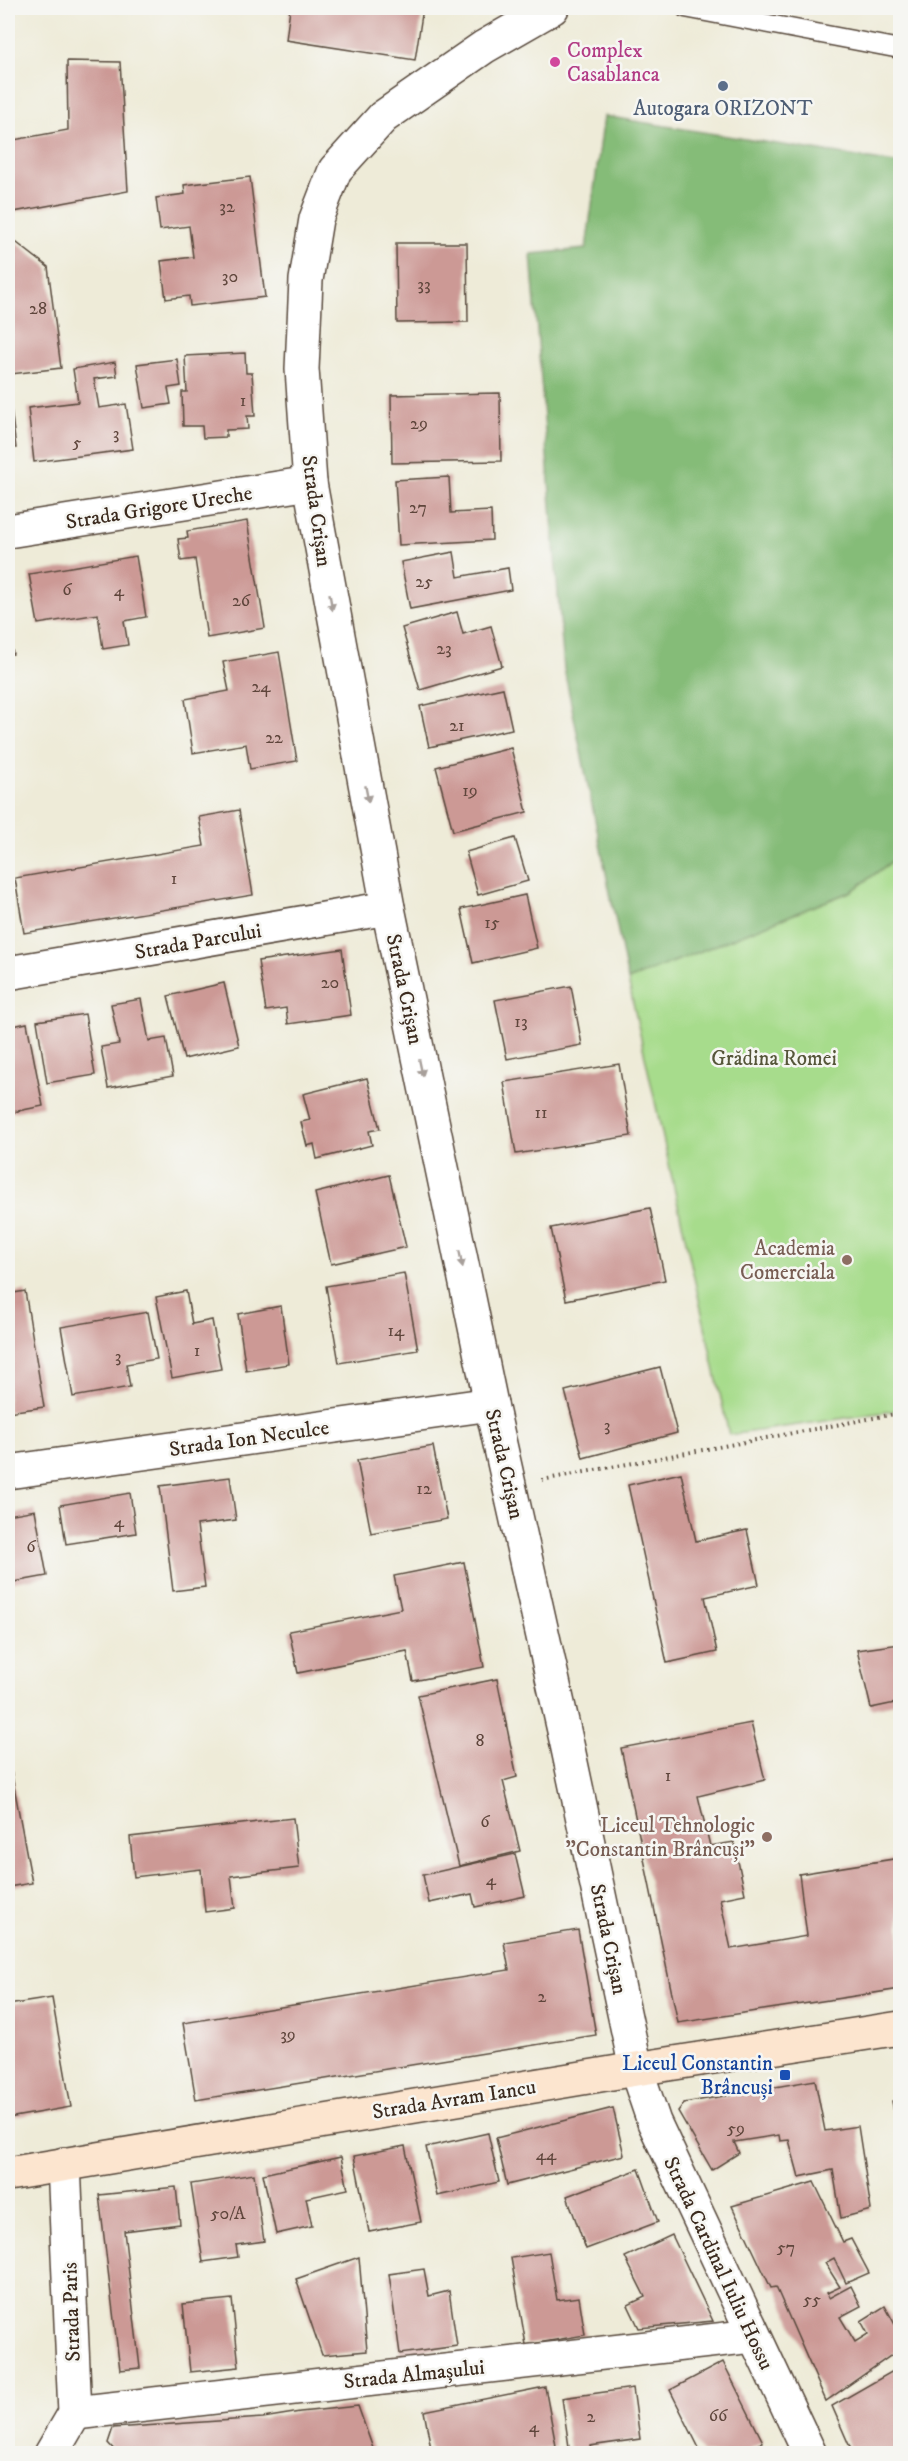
<svg xmlns="http://www.w3.org/2000/svg" width="908" height="2461" font-family="'IM FELL DW Pica',serif">
	<style>
		.green { fill: #a7dc8c; stroke: #718355; stroke-width: 1.5 }
		.forest { fill: #85bc78; stroke: #60734b; stroke-width: 1.5 }
		.building { fill: #cc9995 }
		.lines { fill: none; stroke-linecap: round; stroke-linejoin: round }
		.lane-casing { stroke: #56473a; stroke-width: 21 }
		.street-casing { stroke: #56473a; stroke-width: 36 }
		.secondary-casing { stroke: #56473a; stroke-width: 36 }
		.path { stroke: #56473a; stroke-width: 4; stroke-dasharray: 1.5 4.5; stroke-linecap: butt }
		.lane { stroke: #fff; stroke-width: 18 }
		.street { stroke: #fff; stroke-width: 33 }
		.secondary { stroke: #fce5cf; stroke-width: 33 }
		.oneway { fill: #a79f9a }
		.hotel-dot { fill: #d1479c; stroke: #f6f6f2; stroke-width: 2 }
		.service-dot { fill: #5c6f8a; stroke: #f6f6f2; stroke-width: 2 }
		.education-dot { fill: #8d6e63; stroke: #f6f6f2; stroke-width: 2 }
		.transit-dot { fill: #1a4fb4; stroke: #f6f6f2; stroke-width: 2 }
		.labels { text-anchor: middle; stroke-width: 5; stroke-linejoin: round; paint-order: stroke }
		.number-label { font-size: 18px; fill: #5f463c }
		.hotel-label { font-size: 21px; fill: #b23c85; stroke: #f6f6f2; text-anchor: start }
		.service-label { font-size: 21px; fill: #4e5e75; stroke: #f6f6f2 }
		.street-label { font-size: 21px; fill: #3b2a1e; stroke: #f6f6f2 }
		.park-label { font-size: 21px; fill: #56563a; stroke: #f6f6f2 }
		.education-label { font-size: 21px; fill: #785e54; stroke: #f6f6f2; text-anchor: end }
		.transit-label { font-size: 21px; fill: #164399; stroke: #f6f6f2; text-anchor: end }
	</style>
	<rect width="100%" height="100%" fill="#f6f6f2"/>
	<filter id="ink" filterUnits="userSpaceOnUse"><feTurbulence type="fractalNoise" baseFrequency=".0167" numOctaves="2"/><feDisplacementMap in="SourceGraphic" scale="12" xChannelSelector="R" yChannelSelector="G"/><feConvolveMatrix kernelMatrix="1 2 1 2 8 2 1 2 1" color-interpolation-filters="sRGB"/></filter>
	<filter id="wash" filterUnits="userSpaceOnUse"><feTurbulence type="fractalNoise" baseFrequency=".008" numOctaves="4" result="noise"/><feDisplacementMap in="SourceGraphic" scale="24" xChannelSelector="R" yChannelSelector="G"/><feGaussianBlur stdDeviation="1.35" result="paint"/><feColorMatrix in="noise" values="0 0 0 0 0 0 0 0 0 0 0 0 0 0 0 0 0 1.4 0 .05"/><feComposite in="paint" operator="in"/></filter>
	<g filter="url(#wash)">
		<rect width="100%" height="100%" fill="#eeebd8"/>
		<!-- green -->
		<polygon class="green" points="900,855 900,1410 729,1435 628,980 852,891"/>
		<!-- forest -->
		<polygon class="forest" points="604,116 900,164 900,855 852,891 628,980 564,669 531,254 586,249"/>
		<g id="blocks">
			<!-- building -->
			<g class="building">
				<polygon points="290,8 423,8 415,60 286,40"/>
				<polygon points="67,61 120,62 128,191 8,213 8,141 68,130"/>
				<polygon points="250,177 265,297 190,306 189,296 166,299 161,261 193,257 189,226 160,230 156,198 185,194 184,185"/>
				<polygon points="8,236 48,267 61,368 11,374 8,349"/>
				<polygon points="396,243 467,243 468,322 397,323"/>
				<polygon points="245,353 246,373 252,373 255,416 247,416 248,429 226,430 226,437 203,438 202,426 183,426 182,392 187,392 185,356"/>
				<polygon points="177,359 181,386 168,388 171,404 144,408 137,364"/>
				<polygon points="115,362 117,376 94,379 99,408 126,404 133,449 34,462 28,408 78,402 73,369"/>
				<polygon points="500,393 501,461 392,463 391,395"/>
				<polygon points="8,408 11,408 16,448 8,449"/>
				<polygon points="449,477 451,513 491,511 492,540 399,545 395,480"/>
				<polygon points="247,521 265,628 207,638 195,559 181,561 178,539 188,538 187,531"/>
				<polygon points="454,552 458,577 508,568 511,590 410,609 401,562"/>
				<polygon points="136,556 146,617 124,621 128,645 103,649 98,614 38,624 29,574"/>
				<polygon points="457,612 463,634 491,626 502,666 420,690 402,628"/>
				<polygon points="8,631 13,654 8,655"/>
				<polygon points="279,652 297,761 250,769 246,744 193,753 185,699 229,691 223,662"/>
				<polygon points="503,688 512,729 429,747 420,706"/>
				<polygon points="511,748 527,812 453,831 436,767"/>
				<polygon points="239,810 253,895 24,933 15,878 204,846 199,817"/>
				<polygon points="515,838 528,881 478,895 466,852"/>
				<polygon points="525,895 537,948 473,963 461,909"/>
				<polygon points="342,949 351,1015 288,1024 286,1008 266,1011 258,961"/>
				<polygon points="224,983 239,1046 184,1059 168,996"/>
				<polygon points="571,986 582,1045 507,1059 495,1000"/>
				<polygon points="141,999 149,1041 166,1038 173,1076 108,1088 101,1047 119,1044 111,1004"/>
				<polygon points="85,1014 95,1075 47,1083 37,1021"/>
				<polygon points="27,1023 43,1106 8,1113 8,1027"/>
				<polygon points="619,1064 631,1136 516,1154 504,1082"/>
				<polygon points="367,1078 380,1129 369,1131 372,1145 317,1159 314,1144 307,1146 301,1122 310,1120 303,1094"/>
				<polygon points="389,1175 406,1247 331,1264 315,1193"/>
				<polygon points="650,1208 665,1280 566,1300 551,1228"/>
				<polygon points="404,1273 418,1350 339,1363 326,1286"/>
				<polygon points="25,1291 44,1407 8,1412 8,1294"/>
				<polygon points="186,1291 192,1324 212,1320 221,1369 172,1378 156,1297"/>
				<polygon points="281,1306 289,1364 246,1371 238,1314"/>
				<polygon points="148,1312 157,1359 126,1364 130,1387 73,1397 61,1327"/>
				<polygon points="660,1367 677,1433 583,1458 565,1391"/>
				<polygon points="433,1446 447,1519 371,1533 357,1460"/>
				<polygon points="681,1473 696,1541 747,1530 759,1585 705,1597 717,1652 667,1663 628,1485"/>
				<polygon points="230,1477 236,1520 197,1525 205,1587 173,1591 160,1486"/>
				<polygon points="130,1493 136,1533 66,1544 60,1505"/>
				<polygon points="35,1510 47,1576 8,1583 8,1515"/>
				<polygon points="464,1562 484,1667 413,1681 407,1651 298,1673 289,1631 401,1609 394,1576"/>
				<polygon points="900,1644 900,1702 871,1708 857,1650"/>
				<polygon points="497,1679 517,1777 503,1781 520,1851 459,1866 418,1695"/>
				<polygon points="751,1723 765,1780 698,1796 710,1846 734,1842 745,1894 720,1899 731,1949 807,1936 799,1874 900,1858 900,1989 678,2023 621,1748"/>
				<polygon points="8,1754 32,1883 8,1887"/>
				<polygon points="293,1818 299,1868 231,1876 235,1908 205,1912 201,1869 134,1877 130,1837"/>
				<polygon points="515,1854 525,1896 475,1907 472,1894 429,1903 423,1875"/>
				<polygon points="578,1930 596,2035 196,2100 183,2023 509,1970 504,1942"/>
				<polygon points="52,1998 71,2107 8,2118 8,2005"/>
				<polygon points="815,2080 825,2131 858,2126 871,2210 841,2218 833,2170 799,2177 789,2140 780,2141 779,2135 734,2142 739,2153 712,2170 678,2111 684,2103"/>
				<polygon points="900,2099 900,2139 899,2139 892,2101"/>
				<polygon points="613,2108 624,2155 507,2185 496,2138"/>
				<polygon points="488,2133 499,2182 437,2196 426,2147"/>
				<polygon points="405,2146 421,2222 369,2232 354,2156"/>
				<polygon points="341,2157 348,2189 306,2198 312,2226 276,2234 263,2174"/>
				<polygon points="639,2169 658,2222 586,2249 567,2196"/>
				<polygon points="254,2174 264,2241 236,2245 238,2257 203,2262 191,2184"/>
				<polygon points="814,2182 843,2242 851,2239 869,2273 846,2283 834,2258 825,2263 840,2287 827,2293 829,2298 851,2286 861,2306 840,2317 855,2342 868,2334 861,2321 885,2306 900,2334 900,2349 826,2401 776,2287 771,2288 732,2206"/>
				<polygon points="176,2187 180,2224 124,2231 140,2368 120,2370 99,2195"/>
				<polygon points="672,2235 713,2321 639,2328 628,2305 645,2297 625,2257"/>
				<polygon points="549,2252 557,2300 579,2297 585,2335 526,2345 511,2258"/>
				<polygon points="359,2257 367,2351 322,2355 296,2279"/>
				<polygon points="424,2269 429,2296 449,2291 457,2346 400,2354 389,2274"/>
				<polygon points="232,2299 239,2367 190,2372 183,2304"/>
				<polygon points="723,2362 763,2442 740,2454 702,2454 670,2390"/>
				<polygon points="900,2367 900,2454 853,2454 832,2406"/>
				<polygon points="545,2387 556,2446 517,2454 432,2454 424,2411"/>
				<polygon points="633,2388 640,2439 590,2446 591,2454 570,2454 562,2398"/>
				<polygon points="358,2406 375,2454 118,2454 108,2443 113,2428 263,2418 300,2412"/>
			</g>
		</g>
	</g>
	<g filter="url(#ink)">
		<use href="#blocks" fill-opacity="0" stroke="#56473a" stroke-width="1.5"/>
		<g class="lines">
			<defs>
				<polyline id="lane" points="685,8 900,49"/>
				<g id="street">
					<polyline points="552,8 484,47 383,117 335,170 316,219 306,280 302,369 310,483 388,908 491,1404 567,1744 636,2069 654,2122 810,2454"/>
					<polyline points="8,531 310,483"/>
					<polyline points="8,973 388,908"/>
					<polyline points="8,1472 491,1404"/>
					<polyline points="75,2413 753,2336"/>
					<polyline points="51,2454 75,2413 64,2164"/>
				</g>
				<polyline id="secondary" points="8,2174 636,2069 900,2028"/>
			</defs>
			<!-- lane casing -->
			<use href="#lane" class="lane-casing"/>
			<!-- street casing -->
			<use href="#street" class="street-casing"/>
			<!-- secondary casing -->
			<use href="#secondary" class="secondary-casing"/>
			<!-- path -->
			<polyline class="path" points="542,1480 900,1413"/>
			<!-- lane -->
			<use href="#lane" class="lane"/>
			<!-- street -->
			<use href="#street" class="street"/>
			<!-- secondary -->
			<use href="#secondary" class="secondary"/>
		</g>
		<!-- one-way arrows -->
		<defs><path id="oneway-solid" d="M-6-.8H1V-3.2L6.5 0L1 3.2V.8H-6Z" transform="scale(1.5)"/></defs>
		<g class="oneway">
			<use href="#oneway-solid" transform="translate(331 602) rotate(80)"/>
			<use href="#oneway-solid" transform="translate(367 794) rotate(79)"/>
			<use href="#oneway-solid" transform="translate(421 1068) rotate(78)"/>
			<use href="#oneway-solid" transform="translate(461 1259) rotate(78)"/>
		</g>
	</g>
	<!-- markers -->
	<circle class="hotel-dot" cx="555" cy="62" r="6"/>
	<circle class="service-dot" cx="723" cy="86" r="6"/>
	<g class="education-dot">
		<circle cx="847" cy="1260" r="6"/>
		<circle cx="767" cy="1837" r="6"/>
	</g>
	<rect class="transit-dot" x="779" y="2069" width="12" height="12" rx="3"/>
	<g class="labels">
		<!-- number labels -->
		<g class="number-label">
			<text x="227" y="212">32</text>
			<text x="230" y="282">30</text>
			<text x="424" y="290">33</text>
			<text x="38" y="314">28</text>
			<text x="243" y="406">1</text>
			<text x="419" y="429">29</text>
			<text x="116" y="439">3</text>
			<text x="77" y="448">5</text>
			<text x="418" y="513">27</text>
			<text x="424" y="587">25</text>
			<text x="67" y="595">6</text>
			<text x="119" y="596">4</text>
			<text x="241" y="606">26</text>
			<text x="444" y="654">23</text>
			<text x="261" y="692">24</text>
			<text x="457" y="731">21</text>
			<text x="274" y="743">22</text>
			<text x="470" y="796">19</text>
			<text x="174" y="884">1</text>
			<text x="492" y="928">15</text>
			<text x="330" y="988">20</text>
			<text x="521" y="1027">13</text>
			<text x="541" y="1118">11</text>
			<text x="396" y="1336">14</text>
			<text x="197" y="1356">1</text>
			<text x="118" y="1362">3</text>
			<text x="607" y="1431">3</text>
			<text x="424" y="1494">12</text>
			<text x="119" y="1527">4</text>
			<text x="31" y="1552">6</text>
			<text x="480" y="1746">8</text>
			<text x="668" y="1781">1</text>
			<text x="485" y="1827">6</text>
			<text x="491" y="1885">4</text>
			<text x="542" y="2002">2</text>
			<text x="288" y="2040">39</text>
			<text x="736" y="2134">59</text>
			<text x="546" y="2160">44</text>
			<text x="228" y="2219">50/A</text>
			<text x="786" y="2253">57</text>
			<text x="812" y="2305">55</text>
			<text x="718" y="2421">66</text>
			<text x="591" y="2422">2</text>
			<text x="534" y="2432">4</text>
		</g>
		<!-- hotel labels -->
		<g class="hotel-label">
			<text x="567" y="57">Complex<tspan x="567" dy="24">Casablanca</tspan></text>
		</g>
		<!-- service labels -->
		<g class="service-label">
			<text x="723" y="115">Autogara ORIZONT</text>
		</g>
		<!-- street labels -->
		<g class="street-label">
			<text transform="translate(159 507) rotate(-9)" y="7">Strada Grigore Ureche</text>
			<text transform="translate(317 511) rotate(82)" y="7">Strada Crișan</text>
			<text transform="translate(198 941) rotate(-10)" y="7">Strada Parcului</text>
			<text transform="translate(405 989) rotate(78)" y="7">Strada Crișan</text>
			<text transform="translate(249 1438) rotate(-8)" y="7">Strada Ion Neculce</text>
			<text transform="translate(505 1464) rotate(77)" y="7">Strada Crișan</text>
			<text transform="translate(609 1939) rotate(78)" y="7">Strada Crișan</text>
			<text transform="translate(454 2099) rotate(-9)" y="7">Strada Avram Iancu</text>
			<text transform="translate(719 2263) rotate(65)" y="7">Strada Cardinal Iuliu Hossu</text>
			<text transform="translate(71 2312) rotate(-92)" y="7">Strada Paris</text>
			<text transform="translate(414 2374) rotate(-6)" y="7">Strada Almașului</text>
		</g>
		<!-- park labels -->
		<g class="park-label">
			<text x="774" y="1065">Grădina Romei</text>
		</g>
		<!-- education labels -->
		<g class="education-label">
			<text x="835" y="1255">Academia<tspan x="835" dy="24">Comerciala</tspan></text>
			<text x="755" y="1832">Liceul Tehnologic<tspan x="755" dy="24">"Constantin Brâncuși"</tspan></text>
		</g>
		<!-- transit labels -->
		<g class="transit-label">
			<text x="773" y="2070">Liceul Constantin<tspan x="773" dy="24">Brâncuși</tspan></text>
		</g>
	</g>
	<!-- margin -->
	<rect width="908" height="2461" fill="none" stroke="#f6f6f2" stroke-width="30"/>
</svg>
